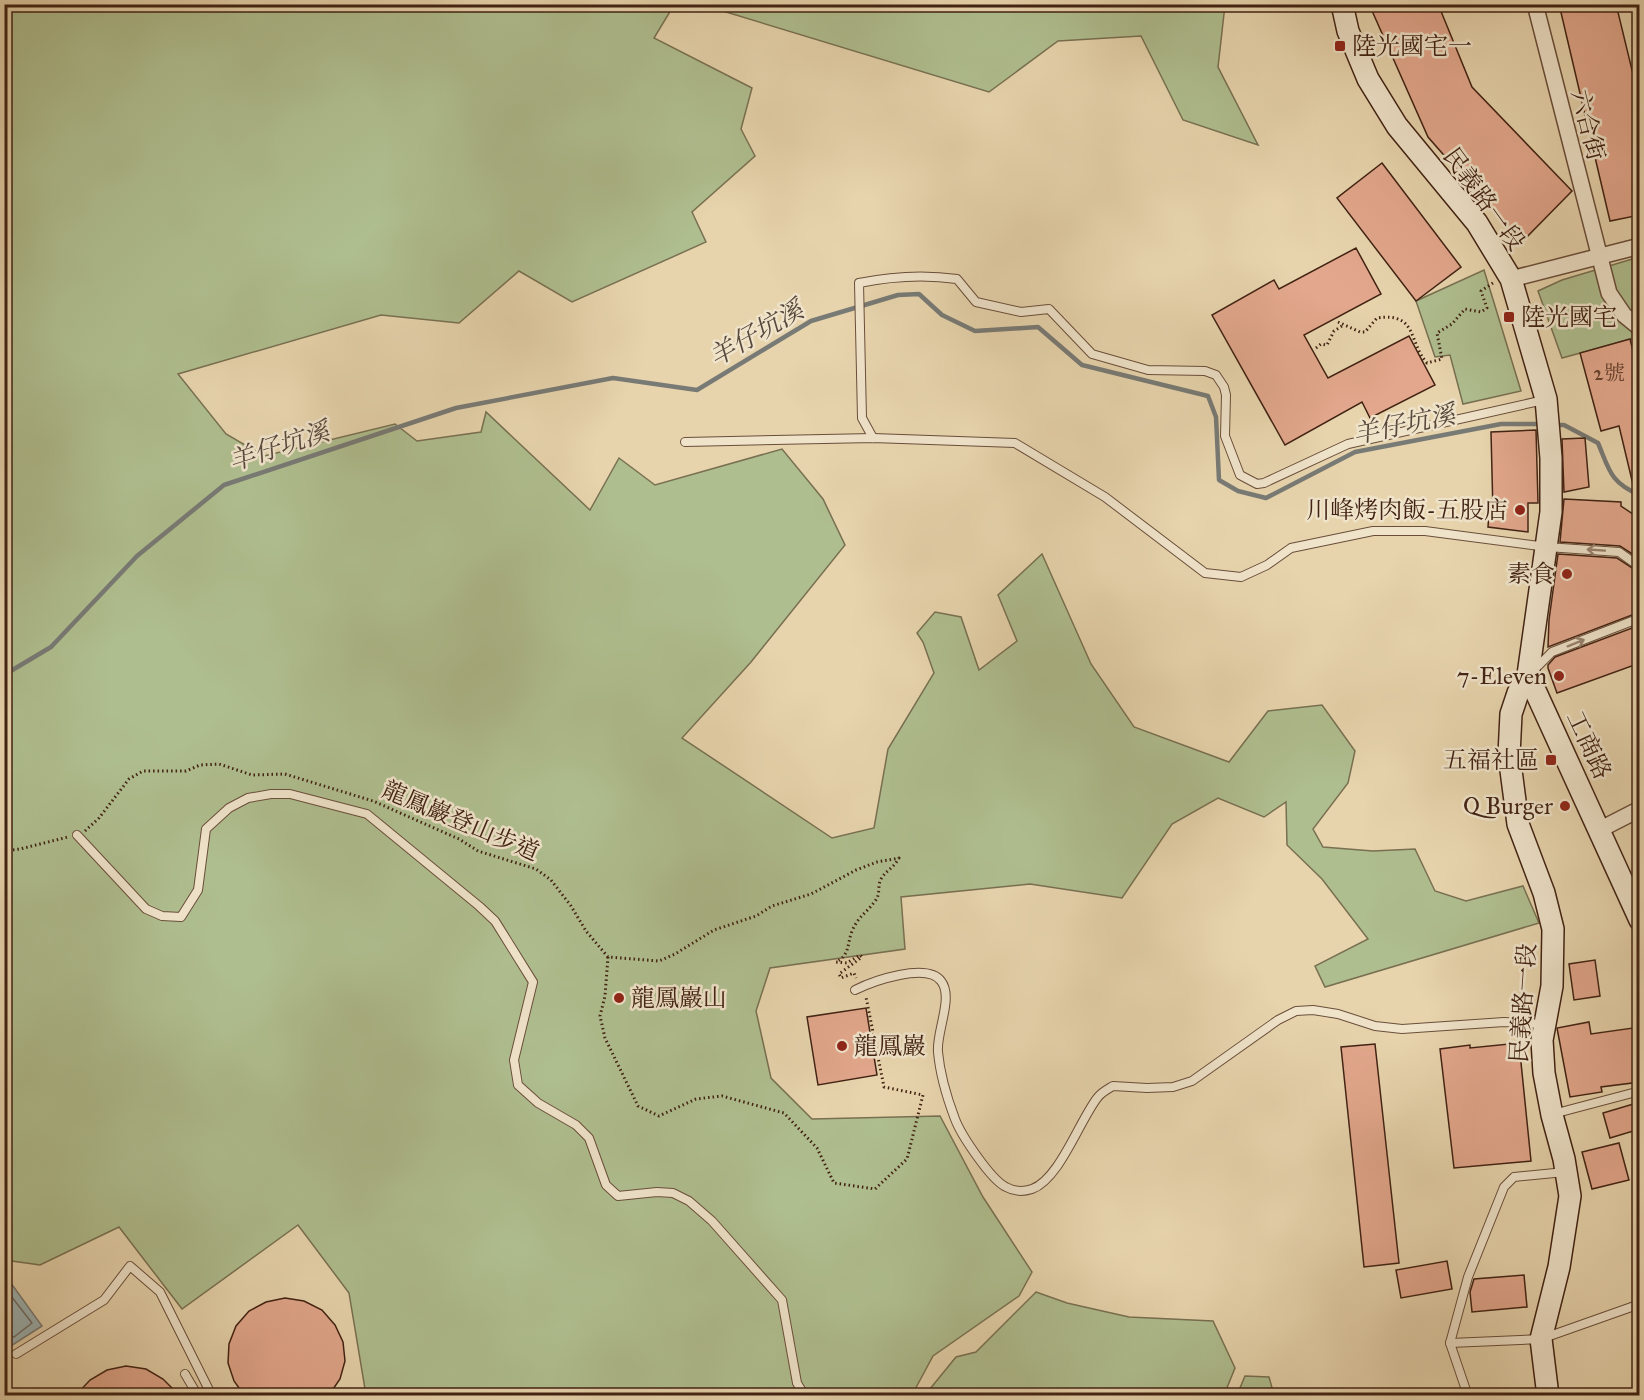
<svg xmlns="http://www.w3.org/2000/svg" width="1644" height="1400" font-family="'IM FELL Great Primer','Noto Serif TC',serif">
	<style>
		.green { fill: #afbe8f; stroke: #787051; stroke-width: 1.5 }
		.water { fill: #9db5b7; stroke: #787a75; stroke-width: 1.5 }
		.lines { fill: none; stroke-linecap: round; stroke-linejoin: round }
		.shore { stroke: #6f6c65; stroke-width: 1.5 }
		.stream { stroke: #787a75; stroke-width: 4.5 }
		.building { fill: #e2a78c; stroke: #412213; stroke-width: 1.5 }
		.lane-casing { stroke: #6a4e3a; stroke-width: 10 }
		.street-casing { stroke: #6a4e3a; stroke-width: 18 }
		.secondary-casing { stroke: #412213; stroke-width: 24 }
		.path { stroke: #412213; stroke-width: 3; stroke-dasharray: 1.5 3; stroke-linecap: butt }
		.lane { stroke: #efe3ca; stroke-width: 8 }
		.street { stroke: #efe3ca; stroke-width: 15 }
		.secondary { stroke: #efe3ca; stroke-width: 21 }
		.oneway { stroke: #98826e }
		.poi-dot { fill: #8f2418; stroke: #efe3ca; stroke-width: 2 }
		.labels { text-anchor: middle; stroke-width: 5; stroke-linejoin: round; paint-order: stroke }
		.number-label { font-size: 21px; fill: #694331 }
		.poi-label { font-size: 24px; fill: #412213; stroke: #efe3ca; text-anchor: end }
		.street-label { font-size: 24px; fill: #412213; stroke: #efe3ca }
		.water-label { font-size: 26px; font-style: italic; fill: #58473c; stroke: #efe3ca }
	</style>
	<rect width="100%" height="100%" fill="#e7d4ad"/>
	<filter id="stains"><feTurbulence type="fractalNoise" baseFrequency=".00333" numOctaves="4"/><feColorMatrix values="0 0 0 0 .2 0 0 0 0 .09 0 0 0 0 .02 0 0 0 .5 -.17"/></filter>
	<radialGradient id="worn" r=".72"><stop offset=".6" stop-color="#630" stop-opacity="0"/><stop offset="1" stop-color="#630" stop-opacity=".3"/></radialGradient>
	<!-- green -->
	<g class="green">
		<polygon points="5,5 674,5 654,38 752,88 741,129 755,156 692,212 706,242 572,302 519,271 459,323 381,315 178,374 226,434 264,456 395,424 417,441 481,432 486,412 590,510 619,458 655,485 782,449 823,499 845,545 751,662 682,738 832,838 874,828 888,749 934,673 923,642 917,633 935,612 961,617 979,670 1017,641 998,595 1042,554 1091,664 1134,727 1229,762 1268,711 1322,705 1355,751 1348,783 1313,829 1323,847 1373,851 1415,849 1435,891 1466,901 1523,886 1539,923 1325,987 1315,966 1368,939 1322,879 1287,845 1286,802 1264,817 1218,798 1172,824 1122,898 1030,884 901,897 905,949 770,968 756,1011 771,1078 812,1119 940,1116 983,1197 1032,1272 1019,1296 933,1356 912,1395 366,1395 349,1293 298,1225 182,1309 119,1227 40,1265 5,1260"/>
		<polygon points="703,5 1225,5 1218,67 1258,145 1183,120 1141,36 1058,41 989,92"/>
		<polygon points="1639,257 1639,337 1562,358 1538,291 1562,280"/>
		<polygon points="1484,270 1521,391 1463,404 1450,355 1435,357 1416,301"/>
		<polygon points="1036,1292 1067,1303 1129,1317 1213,1321 1235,1368 1224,1395 925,1395 956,1357 976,1352"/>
		<polygon points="1245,1376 1269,1377 1274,1395 1237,1395"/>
	</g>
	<!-- water -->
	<polygon class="water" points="8,1279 42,1326 11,1346 5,1337 5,1285"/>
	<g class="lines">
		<!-- shore -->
		<polyline class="shore" points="4,1287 32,1323 14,1337 4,1335"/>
		<!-- stream -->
		<g class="stream">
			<path d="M1555,425H1564L1598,443C1609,469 1610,483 1640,495"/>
			<polyline points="4,675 51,647 137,556 224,485 456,408 613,378 697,390 811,321 898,295 919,294 942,315 975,331 1038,327 1082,365 1208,396 1216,417 1219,480 1238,491 1266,498 1355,452 1501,424 1544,424"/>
		</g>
	</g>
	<!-- building -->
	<g class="building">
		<polygon points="1369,4 1438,4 1472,87 1572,191 1521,243 1428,137"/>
		<polygon points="1559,4 1616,4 1640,103 1640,215 1610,221"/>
		<polygon points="1382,163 1461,267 1416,301 1337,198"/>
		<polygon points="1356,248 1381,294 1304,335 1328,378 1409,336 1435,385 1370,418 1362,402 1285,445 1212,315 1274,280 1279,289"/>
		<polygon points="1630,339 1640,378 1640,493 1635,493 1619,426 1601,431 1580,353"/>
		<polygon points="1536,430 1538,503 1528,503 1528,532 1488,527 1489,513 1493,513 1491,432"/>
		<polygon points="1585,438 1589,487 1564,492 1562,439"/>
		<polygon points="1564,499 1621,502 1621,506 1640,519 1640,559 1620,546 1560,542"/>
		<polygon points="1558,554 1617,558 1640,573 1640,612 1548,647 1549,620"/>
		<polygon points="1640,625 1640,663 1557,693 1548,668 1548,665 1555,657"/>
		<polygon points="1595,960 1600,996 1574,1000 1569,964"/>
		<polygon points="866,1008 877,1075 818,1085 807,1017"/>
		<polygon points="1589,1022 1591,1034 1640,1027 1640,1082 1601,1087 1602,1092 1570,1097 1557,1028"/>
		<polygon points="1519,1043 1531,1161 1454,1168 1440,1049 1470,1045 1470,1048"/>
		<polygon points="1375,1044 1399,1263 1364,1267 1341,1047"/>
		<polygon points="1640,1102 1640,1129 1610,1138 1603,1113"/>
		<polygon points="1619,1143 1629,1180 1592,1189 1582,1152"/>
		<polygon points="1447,1261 1452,1289 1401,1298 1396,1270"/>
		<polygon points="1524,1275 1527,1307 1472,1312 1470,1292 1474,1279"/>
		<polygon points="285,1298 304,1301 322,1310 335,1325 343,1342 345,1361 340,1379 329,1395 244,1395 234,1381 228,1363 229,1344 236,1326 249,1311 266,1302"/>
		<polygon points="126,1366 146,1369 163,1379 179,1395 76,1395 90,1380 107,1370"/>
	</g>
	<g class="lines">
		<defs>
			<g id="lane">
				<path d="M873,438L862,418L859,283C893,276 923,274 957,279L976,302L1021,312L1049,309L1092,354L1148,370L1205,371L1216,375L1224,387L1226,395L1225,436L1240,475L1257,484L1264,483L1348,444L1544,400"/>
				<polyline points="685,442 873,438 1015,443 1105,497 1205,573 1241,577 1267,565 1291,548 1373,531 1425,531 1547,547 1619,552 1640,567"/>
				<polyline points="1534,670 1552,652 1640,618"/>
				<polyline points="77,835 146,909 162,916 181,917 198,890 206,829 229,808 248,798 271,794 290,794 367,814 479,906 495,921 533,982 514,1060 518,1085 538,1103 576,1125 589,1138 606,1185 618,1196 657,1192 673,1193 689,1201 712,1221 782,1300 797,1383 805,1396"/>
				<path d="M855,990C873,981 927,962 941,981C954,997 936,1032 938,1052C940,1074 947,1098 955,1119C961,1135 991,1180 1006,1187C1015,1192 1023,1192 1032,1189C1060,1179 1080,1119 1098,1097C1102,1092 1108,1089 1113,1086L1147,1088L1173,1087L1192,1081L1278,1020L1296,1011L1313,1010L1338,1014L1375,1026L1402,1029L1504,1022L1543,1024"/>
				<polyline points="1553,1114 1640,1091"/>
				<polyline points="1450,1343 1541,1339 1640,1304"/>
				<polyline points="16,1354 104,1300 130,1266 160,1292 212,1396"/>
				<polyline points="185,1374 198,1396"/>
				<polyline points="1468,1396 1450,1343 1468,1277 1504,1187 1514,1177 1565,1172"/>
			</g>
			<g id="street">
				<polyline points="1535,4 1609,293 1624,315 1640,328"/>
				<polyline points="1511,279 1640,246"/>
				<polyline points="1599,830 1640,809"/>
			</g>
			<g id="secondary">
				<polyline points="1342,4 1348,31 1368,79 1397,126 1477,223 1511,279 1546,399 1551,458 1551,512 1528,675 1518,693 1511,714 1509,755 1518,824 1544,893 1553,929 1552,986 1542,1040 1544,1073 1552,1115 1564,1159 1570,1196 1559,1267 1541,1339 1548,1396"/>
				<polyline points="1528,675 1640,920"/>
			</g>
		</defs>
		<!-- lane casing -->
		<use href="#lane" class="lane-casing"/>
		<!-- street casing -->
		<use href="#street" class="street-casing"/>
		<!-- secondary casing -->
		<use href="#secondary" class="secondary-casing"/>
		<!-- path -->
		<g class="path">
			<path d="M1338,322L1360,332H1365L1377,318C1418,312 1408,342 1427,363L1442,359L1437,333L1452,324L1465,309L1481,312L1487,308L1481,291L1493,283"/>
			<polyline points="1316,348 1321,344 1327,345 1334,331 1342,326"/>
			<path d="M85,831L99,818L129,779L143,771H186L200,765L219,764L252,775L285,774L373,801L459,839L478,851L536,869L551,880L571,906L586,931L608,957L659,961L675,954L714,930L756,916L772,906L811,894L856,870L877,862L899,858C893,869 886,870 881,879C877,886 881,894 875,901C866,914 859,915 852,931C847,944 850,955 836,962L847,963L860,955L862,957L839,974L841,978L854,973L856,978"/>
			<polyline points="4,851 20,849 68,837"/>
			<polyline points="608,957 605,996 600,1016 605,1038 638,1106 659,1116 696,1099 722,1096 784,1113 817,1148 834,1183 875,1189 907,1159 923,1095 884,1087 866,997"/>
		</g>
		<!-- lane -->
		<use href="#lane" class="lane"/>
		<!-- street -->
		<use href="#street" class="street"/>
		<!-- secondary -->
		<use href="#secondary" class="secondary"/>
	</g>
	<!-- one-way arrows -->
	<defs><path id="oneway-shaft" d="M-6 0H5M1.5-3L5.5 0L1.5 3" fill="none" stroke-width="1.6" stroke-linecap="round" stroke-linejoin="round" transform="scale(1.5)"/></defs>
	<g class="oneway">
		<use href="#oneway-shaft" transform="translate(1596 550) rotate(-176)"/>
		<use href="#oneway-shaft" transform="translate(1576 643) rotate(-22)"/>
	</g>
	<!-- markers -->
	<g class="poi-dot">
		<rect x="1334" y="40" width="12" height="12" rx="3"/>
		<rect x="1503" y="311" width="12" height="12" rx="3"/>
		<circle cx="1520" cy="510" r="6"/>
		<circle cx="1567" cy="574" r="6"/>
		<circle cx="1559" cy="676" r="6"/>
		<rect x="1545" y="754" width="12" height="12" rx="3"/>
		<circle cx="1565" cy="806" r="6"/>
		<circle cx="619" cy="998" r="6"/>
		<circle cx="842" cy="1046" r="6"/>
	</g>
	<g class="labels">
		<!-- number labels -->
		<g class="number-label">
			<text x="1609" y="380">2號</text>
		</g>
		<!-- poi labels -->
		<g class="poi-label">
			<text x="1352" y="54" text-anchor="start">陸光國宅一</text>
			<text x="1521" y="325" text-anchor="start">陸光國宅</text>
			<text x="1508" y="518">川峰烤肉飯-五股店</text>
			<text x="1555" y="582">素食</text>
			<text x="1547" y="684">7-Eleven</text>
			<text x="1539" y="768">五福社區</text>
			<text x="1553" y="814">Q Burger</text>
			<text x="631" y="1006" text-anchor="start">龍鳳巖山</text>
			<text x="854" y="1054" text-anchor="start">龍鳳巖</text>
		</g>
		<!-- street labels -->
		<g class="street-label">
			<text transform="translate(1588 125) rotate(76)" y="8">六合街</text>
			<text transform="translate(1484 199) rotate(54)" y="8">民義路一段</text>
			<text transform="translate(1589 745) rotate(65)" y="8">工商路</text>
			<text transform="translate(461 821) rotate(23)" y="8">龍鳳巖登山步道</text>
			<text transform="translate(1523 1003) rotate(-86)" y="8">民義路一段</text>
		</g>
		<!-- water labels -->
		<g class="water-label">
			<text transform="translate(756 333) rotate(-30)" y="9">羊仔坑溪</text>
			<text transform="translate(1404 424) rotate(-12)" y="9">羊仔坑溪</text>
			<text transform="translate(279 446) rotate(-18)" y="9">羊仔坑溪</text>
		</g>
	</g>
	<!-- margin -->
	<rect width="1644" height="1400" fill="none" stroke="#e7d4ad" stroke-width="24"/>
	<rect x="6" y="6" width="1632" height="1388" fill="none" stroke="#412213" stroke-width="3"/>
	<rect x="12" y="12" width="1620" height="1376" fill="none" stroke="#412213" stroke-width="1.5"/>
	<rect width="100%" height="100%" filter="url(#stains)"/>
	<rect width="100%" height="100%" fill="url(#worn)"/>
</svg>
